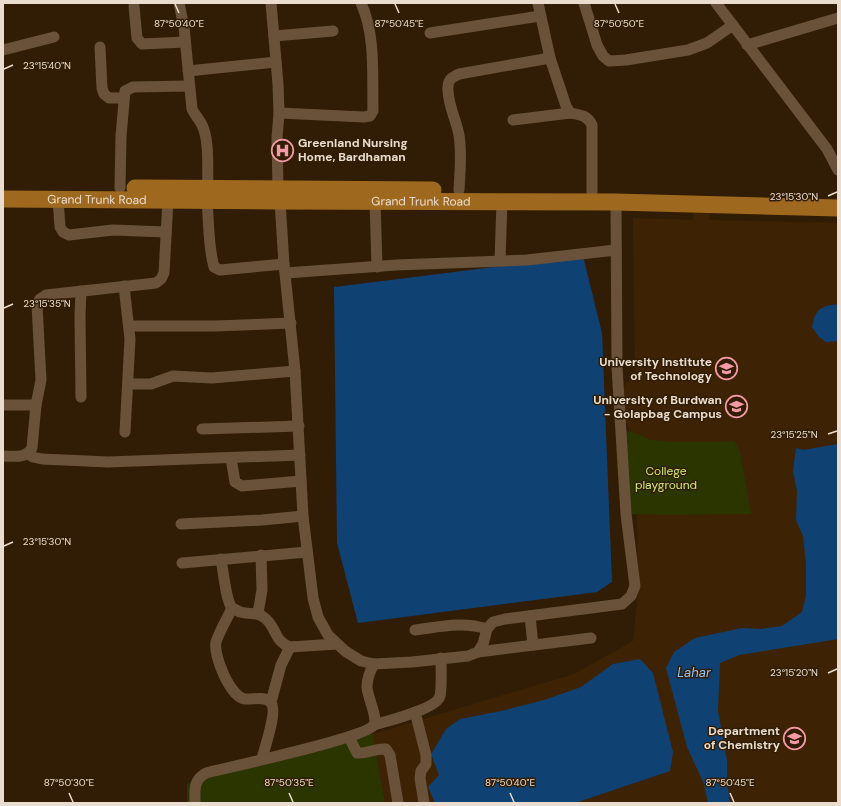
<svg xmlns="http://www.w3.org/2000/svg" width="841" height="806" font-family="'DM Sans',sans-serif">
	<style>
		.built { fill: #3d2304 }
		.green { fill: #2b3500 }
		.water { fill: #0f4273 }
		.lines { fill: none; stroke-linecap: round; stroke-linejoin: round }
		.minor { stroke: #6a523a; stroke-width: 11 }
		.primary { stroke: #9e681e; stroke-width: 17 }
		.ticks { fill: none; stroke: #eadcce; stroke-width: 1.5 }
		.labels { text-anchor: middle; stroke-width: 3; stroke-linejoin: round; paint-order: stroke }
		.poi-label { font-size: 12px; font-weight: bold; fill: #eadcce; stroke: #311d05; text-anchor: end }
		.street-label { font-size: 12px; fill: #eadcce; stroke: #311d05 }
		.park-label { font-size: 12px; fill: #cfec6f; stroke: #311d05 }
		.water-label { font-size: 13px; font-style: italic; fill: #95c5fb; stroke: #311d05 }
		.ticks-label { font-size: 10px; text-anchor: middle; fill: #eadcce; stroke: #311d05; stroke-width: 3; stroke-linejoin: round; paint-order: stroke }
	</style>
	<rect width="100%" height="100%" fill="#311d05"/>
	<!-- built -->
	<polygon class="built" points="693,208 711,208 709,220 838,223 838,803 203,803 202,785 574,674 633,641 638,592 636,434 630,431 619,407 625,384 635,375 633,218 693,220"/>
	<!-- green -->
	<g class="green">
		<polygon points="630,431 651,440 677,442 720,442 734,441 740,451 751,514 667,515 626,514 626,432"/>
		<polygon points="371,728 385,803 187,803 187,784 241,762"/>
	</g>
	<!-- water -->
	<g class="water">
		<polygon points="583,256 602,333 612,582 597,592 358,623 337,543 334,287"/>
		<path d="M838,304V341L826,342L819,337L812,327C815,309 821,306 838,304Z"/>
		<polygon points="838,444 838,639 739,655 720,663 718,711 727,760 727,781 730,803 708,803 704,784 687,747 666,668 674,652 695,638 742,628 761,629 782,626 802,612 806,596 806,564 803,536 796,520 797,491 793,471 796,448 803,450"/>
		<polygon points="640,659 653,673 673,752 670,771 575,803 435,803 428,787 439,775 431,754 446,729 460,719 501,711 544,700 581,687 613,664"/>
	</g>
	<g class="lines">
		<!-- minor -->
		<g class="minor">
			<path d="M179,3L184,27L192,109C195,115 199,119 202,125C210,141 207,171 208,189"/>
			<polyline points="271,3 278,84 279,113 277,138 278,189"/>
			<path d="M538,3L550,58L566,106L570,113C581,115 587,115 592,125V193"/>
			<polyline points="584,3 597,45 603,56 609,61 626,60 688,50 707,43 733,25"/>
			<polyline points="716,3 827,149 838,170"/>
			<polyline points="134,6 137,38 142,44 185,42"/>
			<polyline points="430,33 540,16"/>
			<polyline points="274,36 333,31"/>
			<polyline points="747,45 838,18"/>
			<polyline points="100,47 102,88 104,94 109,98 124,98"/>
			<polyline points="3,50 54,37"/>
			<polyline points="188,71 276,62"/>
			<path d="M279,113L364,117L370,116L373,111C372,75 376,36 361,3"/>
			<polyline points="513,120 570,113"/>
			<polyline points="120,188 121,136 125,91 133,87 189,86"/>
			<path d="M459,190C460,172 462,153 459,135C456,119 447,103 448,87C448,79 453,77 459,74L550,58"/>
			<polyline points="58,199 60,227 63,232 69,235 113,230 166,232"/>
			<path d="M207,201C209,222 208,246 214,267L220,270L284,264"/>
			<polyline points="280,201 284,264 295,371 303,516 313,598 318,617 328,635 345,651 361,661 374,664 412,662 468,656 478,652 483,644 487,629 493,622 505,619 622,604 631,596 635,586 626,514 617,367 616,202"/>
			<polyline points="375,201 377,267"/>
			<polyline points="500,260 502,202"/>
			<polyline points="286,273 396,265 527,260 616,250"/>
			<polyline points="124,286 130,339 125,432"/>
			<polyline points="129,326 215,326 291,323"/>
			<polyline points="128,384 151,384 173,376 212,378 295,371"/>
			<polyline points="81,397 80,316 81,291"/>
			<polyline points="3,405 36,405"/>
			<polyline points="202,429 299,426"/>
			<polyline points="28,454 33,457 42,459 108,462 300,455"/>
			<path d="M3,456C15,456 25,459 32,448L36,405L41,380L37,305L40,299L46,295L156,283L161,279L164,273L168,200"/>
			<polyline points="231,458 235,482 242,486 301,481"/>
			<polyline points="181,524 262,520 303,516"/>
			<path d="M221,559C223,569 226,601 232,608C234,609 238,611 240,612C251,615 257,611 266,619C277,629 274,641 290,647L337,644"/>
			<polyline points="182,563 307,552"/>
			<path d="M232,608C227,619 220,630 216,642C213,655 230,697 245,699C253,700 265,695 271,703C278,711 264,749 262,759"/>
			<polyline points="258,613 262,590 261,555"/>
			<polyline points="530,616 533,645"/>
			<path d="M415,630C439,627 463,621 487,629"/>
			<polyline points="478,652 591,638"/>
			<polyline points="271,702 281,665 290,647"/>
			<polyline points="415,712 426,755 426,764 421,771 420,778 424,803"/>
			<path d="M374,725C387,721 437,709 440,696C442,687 441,668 441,658"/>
			<path d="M349,737L357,753C367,754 376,748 386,749L390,755L398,803"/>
			<path d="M195,803C195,790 193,780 206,773C230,767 365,738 374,725C378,717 367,696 367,687C367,678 370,671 374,664"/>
		</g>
		<!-- primary -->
		<g class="primary">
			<polyline points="135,188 433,190"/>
			<path id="s1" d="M3,199L280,201L616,202L838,208"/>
		</g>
	</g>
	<!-- ticks -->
	<path class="ticks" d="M175,4L179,13M395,4L399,13M615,4L619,13M4,69L13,65M828,196L837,192M4,308L13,304M828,434L837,431M4,546L13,542M828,673L837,669M69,793L73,802M289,793L293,802M510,793L514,802M730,793L734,802"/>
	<!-- icons -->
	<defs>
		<symbol id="hospital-ring" viewBox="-11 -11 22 22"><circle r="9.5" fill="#311d05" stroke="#f49aa7" stroke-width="1.5"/><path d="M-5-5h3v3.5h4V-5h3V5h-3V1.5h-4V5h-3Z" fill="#f49aa7"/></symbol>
		<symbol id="university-ring" viewBox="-11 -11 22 22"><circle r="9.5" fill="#311d05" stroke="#f49aa7" stroke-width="1.5"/><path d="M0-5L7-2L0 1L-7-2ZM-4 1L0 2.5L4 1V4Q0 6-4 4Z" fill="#f49aa7"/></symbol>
	</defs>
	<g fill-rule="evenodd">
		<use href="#hospital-ring" x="270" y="138" width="25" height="25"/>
		<use href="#university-ring" x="714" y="356" width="25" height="25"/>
		<use href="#university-ring" x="724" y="394" width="25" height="25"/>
		<use href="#university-ring" x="782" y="726" width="25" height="25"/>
	</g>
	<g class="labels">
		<!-- poi labels -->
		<g class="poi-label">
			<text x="298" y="147" text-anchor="start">Greenland Nursing<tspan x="298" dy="14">Home, Bardhaman</tspan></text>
			<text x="712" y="366">University Institute<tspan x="712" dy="14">of Technology</tspan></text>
			<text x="722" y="404">University of Burdwan<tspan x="722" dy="14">- Golapbag Campus</tspan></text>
			<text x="780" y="735">Department<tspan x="780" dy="14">of Chemistry</tspan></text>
		</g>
		<!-- street labels -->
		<g class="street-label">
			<text dy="4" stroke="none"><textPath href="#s1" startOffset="94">Grand Trunk Road</textPath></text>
			<text dy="4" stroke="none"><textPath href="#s1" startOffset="418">Grand Trunk Road</textPath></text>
		</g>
		<!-- park labels -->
		<g class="park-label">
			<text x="666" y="475">College<tspan x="666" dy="14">playground</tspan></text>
		</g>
		<!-- water labels -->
		<g class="water-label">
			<text x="694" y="677">Lahar</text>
		</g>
	</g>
	<g class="ticks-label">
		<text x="179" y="27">87°50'40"E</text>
		<text x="399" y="27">87°50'45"E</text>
		<text x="619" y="27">87°50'50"E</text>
		<text x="47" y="69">23°15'40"N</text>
		<text x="794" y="200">23°15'30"N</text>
		<text x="47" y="307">23°15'35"N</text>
		<text x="794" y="438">23°15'25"N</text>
		<text x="47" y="545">23°15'30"N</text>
		<text x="794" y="676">23°15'20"N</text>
		<text x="69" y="786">87°50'30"E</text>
		<text x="289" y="786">87°50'35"E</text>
		<text x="510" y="786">87°50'40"E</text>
		<text x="730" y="786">87°50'45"E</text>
	</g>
	<!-- border -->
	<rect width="841" height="806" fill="none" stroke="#eadcce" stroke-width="8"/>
</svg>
